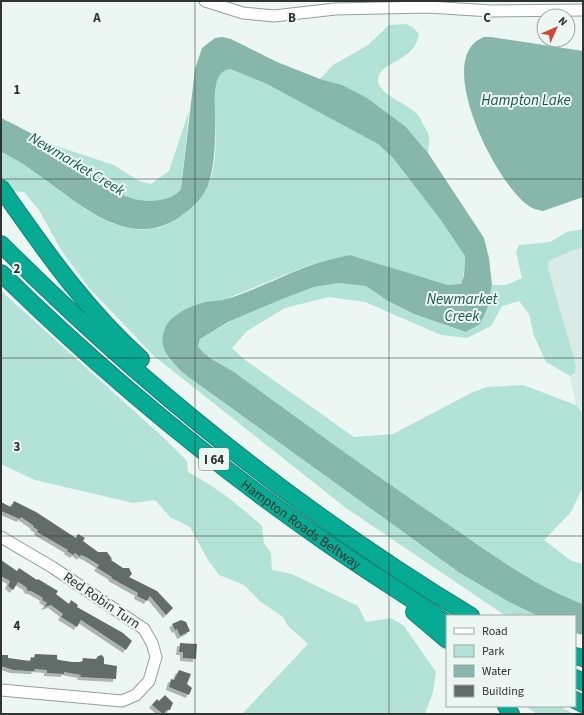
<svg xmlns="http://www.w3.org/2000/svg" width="584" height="715" font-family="'Source Sans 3',sans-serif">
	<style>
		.built { fill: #d8ebe6 }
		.green { fill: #b3e3d7 }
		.water { fill: #87b6ab }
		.building { fill: #626c69; filter: url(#shadow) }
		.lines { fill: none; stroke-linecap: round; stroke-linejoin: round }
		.minor-casing { stroke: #959f9d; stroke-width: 13 }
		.highway-casing { stroke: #158070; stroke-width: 18 }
		.minor { stroke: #fff; stroke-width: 11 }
		.highway { stroke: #07aa92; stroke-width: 16 }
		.grid { fill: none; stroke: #2f3332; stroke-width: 1; stroke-opacity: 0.55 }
		.labels { text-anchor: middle; stroke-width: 4; stroke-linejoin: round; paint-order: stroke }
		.shield { fill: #ecf7f4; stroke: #686e6c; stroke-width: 1 }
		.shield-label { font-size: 13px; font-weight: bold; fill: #2f3332 }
		.street-label { font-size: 14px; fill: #2f3332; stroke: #ecf7f4 }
		.water-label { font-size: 15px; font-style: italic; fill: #18584c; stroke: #ecf7f4 }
		.grid-label { font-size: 13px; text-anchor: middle; font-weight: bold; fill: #2f3332; stroke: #ecf7f4; stroke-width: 4; stroke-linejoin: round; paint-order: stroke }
	</style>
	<defs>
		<filter id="shadow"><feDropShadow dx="-3" dy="3" stdDeviation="0" flood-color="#0004"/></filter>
	</defs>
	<rect width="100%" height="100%" fill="#ecf7f4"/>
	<!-- built -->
	<polygon class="built" points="583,248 583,414 576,405 570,376 575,373 576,365 548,268 549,261 574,250"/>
	<!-- green -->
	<g class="green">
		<path d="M406,24L413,27L419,34C415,63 378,61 378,80C378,95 408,103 418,115C421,118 422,123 424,126C426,129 429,134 429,137C430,142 428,148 428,153L406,127L342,85L320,79L333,65L368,45L389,25Z"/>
		<path d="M230,69L267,84L346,126L378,144L393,158L440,219L465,256L463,281L458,285H448L350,255L307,266L223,300L202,303L174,317L167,357L183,373L460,573L509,602L538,616H506L346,508L154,356L89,288L61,250L39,210L24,192L13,191L1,197V152C52,174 101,243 161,227C168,225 174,220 180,216C191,209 202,197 208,185C217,164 216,138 215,116C214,104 213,91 217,79C219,74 225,70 230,69Z"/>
		<path d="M189,111L181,189C162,210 127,201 107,187C98,180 90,171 81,164C72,157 60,151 50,144L114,165L139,181L151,184L169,171Z"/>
		<path d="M583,229V248L574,250L549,261L548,268L576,365L575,373L570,376L546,362L534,336L529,314L519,301L502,306L491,326L467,338L441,335L365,302L329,297L285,308L247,331L232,348L245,360L354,437L393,434L471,393L487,387L523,385L576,405L583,414V487L571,512L544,540L572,561L583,564V604C536,587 493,555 452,527C379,478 308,426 237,374C225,365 206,359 198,346L200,339L229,322L280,300L314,287L339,283L366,286L388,301L414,314L466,332C484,326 488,302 492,285H506L522,278L516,252L519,245L550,242L567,232Z"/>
		<path d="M1,291L163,437L187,461L188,472C216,487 239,505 262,526L264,543L271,553L272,570L292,574L358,606L366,622L391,618L404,626L436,672L433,692L425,714H242L308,644L288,626L283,617L261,602L244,585L219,575L208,560L190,527L170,517L155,500L133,503L35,480L1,464Z"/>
		<polygon points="525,706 559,706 574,714 537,714"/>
	</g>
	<!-- water -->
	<g class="water">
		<path d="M222,37L231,39L277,62L320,79L342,85L367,98L406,127L428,153L484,238L489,258L492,285L487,309L480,324L466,332L414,314L388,301L366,286L339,283L314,287L280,300L228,322L200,339L198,346C206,359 225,365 237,374C308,426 379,478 452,527C493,555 536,587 583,604V635L575,633V616H538L509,602L460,573L183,373C169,359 156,347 166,326C172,315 190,306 202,303C208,301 216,301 223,300C251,292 278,278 306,267C320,262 335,258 350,255L448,285L461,284L464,276L465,256L440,219L393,158L378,144L267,84L230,69C222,70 217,77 216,85C213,100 216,115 215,130C215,149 214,167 208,185C202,200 191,209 178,218C115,259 55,175 1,152V118C21,128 42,138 61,151C91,171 119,207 159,200C168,199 175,196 181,189L195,69L202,48L215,38Z"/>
		<path d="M484,37H491L583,51V197L543,211C538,210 533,209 529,206C497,186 431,57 484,37Z"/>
	</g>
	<!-- building -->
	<g class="building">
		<polygon points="14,501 36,512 76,538 78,534 85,538 83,541 98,552 107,552 112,559 111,560 123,568 129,568 132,574 129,577 157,591 173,608 166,615 150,596 147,601 137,596 138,593 111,578 112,577 97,568 99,565 86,557 81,555 80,557 75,553 73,555 67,551 68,550 37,532 38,530 33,527 34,526 21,517 20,519 1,511 1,502 11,507"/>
		<polygon points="1,560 17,571 19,568 37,580 38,579 58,591 56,594 69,604 71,600 78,605 77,607 123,633 132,641 126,650 81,620 77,627 61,617 63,614 51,605 44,607 47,603 42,600 43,598 31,591 28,591 26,587 18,582 13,590 8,586 10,581 1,576"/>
		<polygon points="181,620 186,622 190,631 180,636 177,629 175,630 172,624"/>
		<polygon points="180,643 197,644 196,659 183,658 183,652 179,652"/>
		<polygon points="35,654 57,655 57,659 59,660 72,662 82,662 83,658 96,659 98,656 102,655 104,658 104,664 117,666 116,679 80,677 81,675 64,672 64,674 47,673 47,670 35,669 34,671 30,671 13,670 1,666 1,655 8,655 8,658 30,661 31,657 34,658"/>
		<polygon points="179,670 191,674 187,684 192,688 189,695 169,687 171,679 174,680"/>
		<polygon points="165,695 173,703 170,710 167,710 163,714 152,705 157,699 159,701"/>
	</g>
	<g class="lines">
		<defs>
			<g id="minor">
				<polyline points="205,1 243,13 274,16 335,9 428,7 491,11 583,10"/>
				<polyline points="1,537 52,567 144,629 152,643 156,657 149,681 136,695 122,701 1,690"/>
			</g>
			<g id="highway">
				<path d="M1,188C44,249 85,309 141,359"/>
				<path d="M1,244C142,385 301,513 471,616"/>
				<path id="s1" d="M1,273C101,371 209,461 324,541C364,569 406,595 447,623"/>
				<polyline points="414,612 447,640"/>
				<polyline points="575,656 583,658"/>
				<polyline points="575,678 583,682"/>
				<polyline points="575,700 583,704"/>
				<polyline points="506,706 511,714"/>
			</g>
		</defs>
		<!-- minor casing -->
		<use href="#minor" class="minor-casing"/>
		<!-- highway casing -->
		<use href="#highway" class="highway-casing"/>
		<!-- minor -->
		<use href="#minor" class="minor"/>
		<!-- highway -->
		<use href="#highway" class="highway"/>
	</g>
	<!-- grid -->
	<path class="grid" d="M195,1V714M389,1V714M1,179H583M1,358H583M1,536H583"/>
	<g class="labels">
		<!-- shield labels -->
		<rect class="shield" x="199" y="448" width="30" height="22" rx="3"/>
		<g class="shield-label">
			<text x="214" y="464">I 64</text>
		</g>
		<!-- street labels -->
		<g class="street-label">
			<text dy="5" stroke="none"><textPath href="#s1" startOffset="392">Hampton Roads Beltway</textPath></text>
			<text transform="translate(102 600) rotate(34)" y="5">Red Robin Turn</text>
		</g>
		<!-- water labels -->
		<g class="water-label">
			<text x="526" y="105">Hampton Lake</text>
			<text transform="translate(77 164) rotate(31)" y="5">Newmarket Creek</text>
			<text x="462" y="304">Newmarket<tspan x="462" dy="17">Creek</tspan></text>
		</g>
	</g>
	<g class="grid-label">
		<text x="97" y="22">A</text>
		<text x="292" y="22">B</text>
		<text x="487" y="22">C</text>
		<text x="17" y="94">1</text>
		<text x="17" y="273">2</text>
		<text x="17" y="451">3</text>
		<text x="17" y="630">4</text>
	</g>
	<!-- border -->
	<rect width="584" height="715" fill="none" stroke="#2f3332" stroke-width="4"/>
	<!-- legend -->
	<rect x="446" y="615" width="130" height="92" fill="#ecf7f4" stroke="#a0a9a6"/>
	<rect x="454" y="628" width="20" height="6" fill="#ffffff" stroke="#a0a9a6"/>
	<text x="482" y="635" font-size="12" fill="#2f3332">Road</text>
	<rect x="454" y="645" width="20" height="12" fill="#b3e3d7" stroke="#a0a9a6"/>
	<text x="482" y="655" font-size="12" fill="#2f3332">Park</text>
	<rect x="454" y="665" width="20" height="12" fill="#87b6ab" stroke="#a0a9a6"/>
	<text x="482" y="675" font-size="12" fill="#2f3332">Water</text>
	<rect x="454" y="685" width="20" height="12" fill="#626c69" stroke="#a0a9a6"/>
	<text x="482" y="695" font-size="12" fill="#2f3332">Building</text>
	<!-- north arrow -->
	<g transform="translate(556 28) rotate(45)"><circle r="19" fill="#ecf7f4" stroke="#a0a9a6"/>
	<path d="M0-3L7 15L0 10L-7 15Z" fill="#d3463b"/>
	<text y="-6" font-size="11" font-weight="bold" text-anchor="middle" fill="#2f3332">N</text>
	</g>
</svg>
